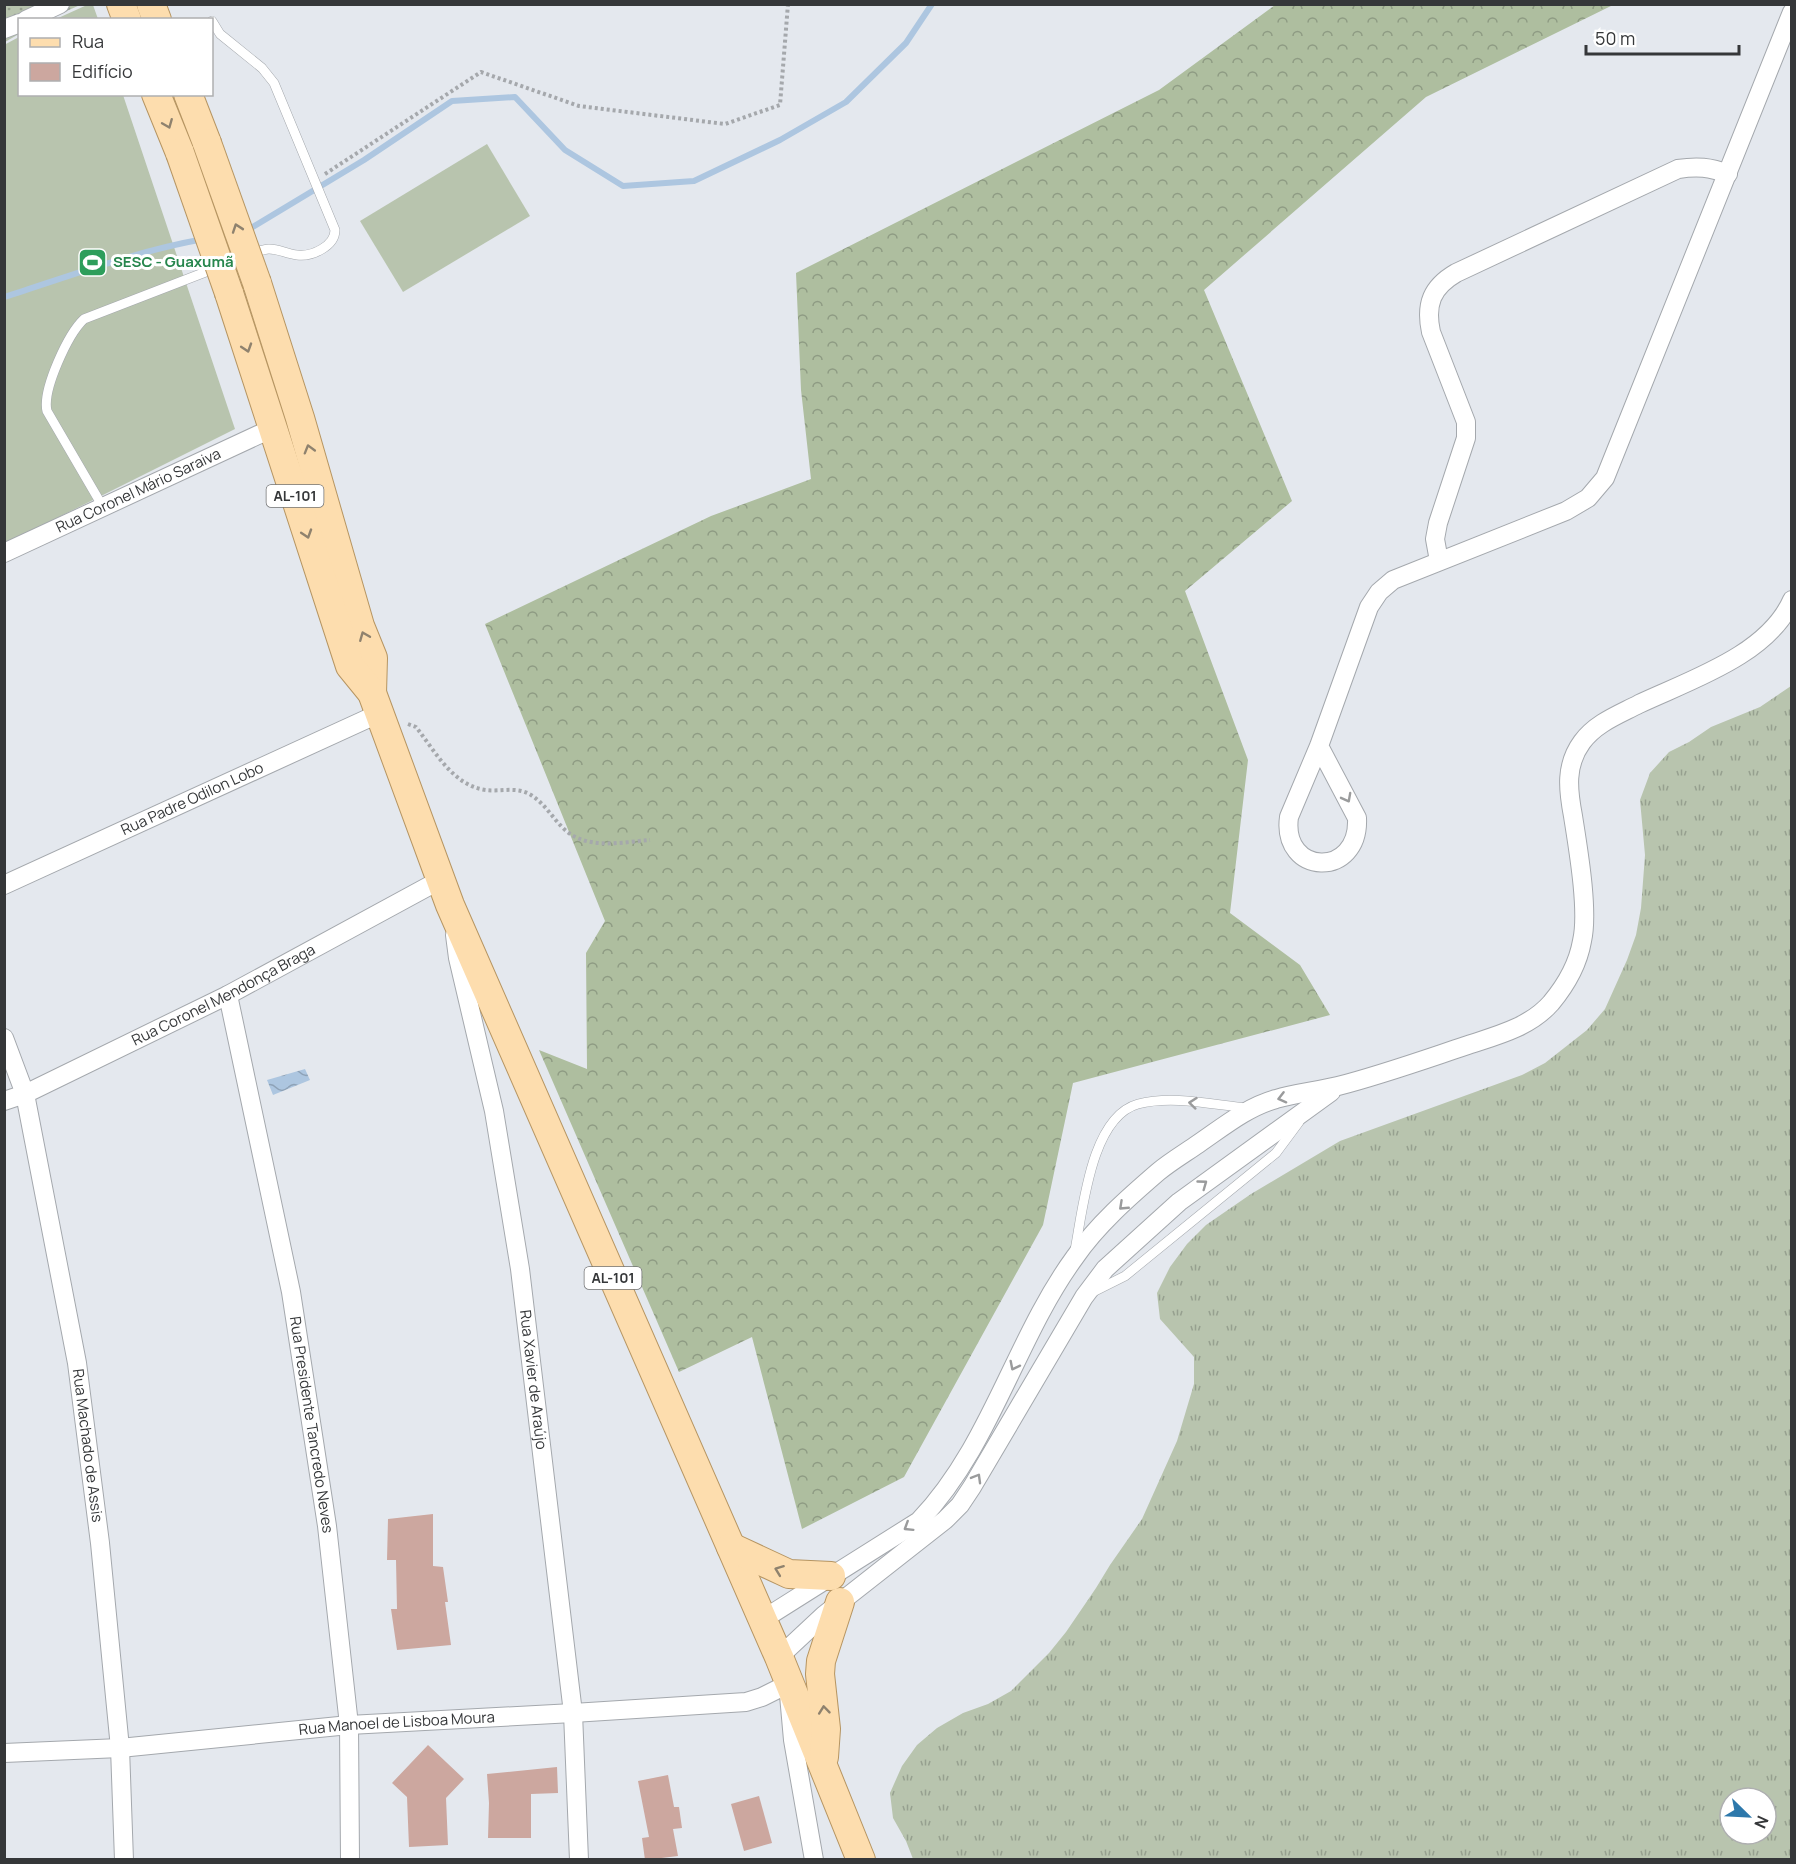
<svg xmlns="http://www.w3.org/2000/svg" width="1796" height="1864" font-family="Manrope,sans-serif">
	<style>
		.grass { fill: url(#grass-tufts); fill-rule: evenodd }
		.forest { fill: url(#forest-crowns) }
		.park { fill: url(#park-dots) }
		.garden { fill: #b8c4ae }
		.water { fill: url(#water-waves) }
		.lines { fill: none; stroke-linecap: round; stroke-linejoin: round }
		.stream { stroke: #adc6e0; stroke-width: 6 }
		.building { fill: #cca79f }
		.lane-casing { stroke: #a4a8ad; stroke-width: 10 }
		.street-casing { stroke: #a4a8ad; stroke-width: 20 }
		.primary-casing { stroke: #b69562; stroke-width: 30 }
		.path { stroke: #a5a8ac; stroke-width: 4; stroke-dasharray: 3 3; stroke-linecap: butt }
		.lane { stroke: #fff; stroke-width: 9 }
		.street { stroke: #fff; stroke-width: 18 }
		.primary { stroke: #fdddae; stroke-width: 28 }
		.primary-bridge-casing { stroke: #b69562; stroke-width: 30; stroke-linecap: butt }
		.primary-bridge { stroke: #fdddae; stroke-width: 28 }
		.oneway { stroke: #8f826e }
		.oneway2 { stroke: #9a9b9c }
		.labels { text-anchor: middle; stroke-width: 6; stroke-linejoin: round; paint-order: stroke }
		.shield { fill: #fff; stroke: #727374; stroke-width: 1.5 }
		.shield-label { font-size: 14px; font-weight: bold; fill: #353739 }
		.leisure-label { font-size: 15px; font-weight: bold; fill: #27864d; stroke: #fff; text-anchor: start }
		.street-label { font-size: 15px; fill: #353739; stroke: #fff }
	</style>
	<defs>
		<pattern id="grass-tufts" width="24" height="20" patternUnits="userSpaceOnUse" patternTransform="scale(1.5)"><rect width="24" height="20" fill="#b8c4ae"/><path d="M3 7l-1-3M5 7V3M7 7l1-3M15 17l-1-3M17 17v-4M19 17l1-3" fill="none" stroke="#96a08f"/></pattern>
		<pattern id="forest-crowns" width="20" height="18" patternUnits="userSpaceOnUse" patternTransform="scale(1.5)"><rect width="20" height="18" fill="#aebe9f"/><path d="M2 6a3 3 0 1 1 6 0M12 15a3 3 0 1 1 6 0" fill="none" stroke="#8e9b83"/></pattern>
		<pattern id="park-dots" width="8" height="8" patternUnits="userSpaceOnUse" patternTransform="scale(1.5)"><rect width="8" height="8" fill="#b8c4ae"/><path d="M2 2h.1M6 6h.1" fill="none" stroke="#96a08f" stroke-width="1.8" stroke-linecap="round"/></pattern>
		<pattern id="water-waves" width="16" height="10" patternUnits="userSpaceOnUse" patternTransform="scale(1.5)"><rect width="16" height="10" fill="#adc6e0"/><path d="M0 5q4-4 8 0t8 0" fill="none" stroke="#8ea2b7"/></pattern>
	</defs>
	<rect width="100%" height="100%" fill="#e4e8ee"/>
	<!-- grass -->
	<path class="grass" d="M1791,686V1859H913L906,1841L893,1818L890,1793L902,1766L917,1745L937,1728L963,1713L988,1704L1011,1691L1049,1653L1066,1632L1096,1588L1110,1565L1142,1519L1177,1441L1194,1384V1357L1160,1319L1157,1293L1170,1267L1187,1244L1206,1225L1251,1194L1340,1141L1522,1075L1545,1063L1587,1030L1605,1009L1627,960L1636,935L1641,908L1645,855L1640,800L1650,773L1669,752L1689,742L1711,727L1760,707ZM1730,1798H1766V1834H1730Z"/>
	<!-- forest -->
	<polygon class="forest" points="1275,5 1613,5 1426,97 1204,290 1292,501 1185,591 1248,760 1230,913 1300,965 1330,1015 1073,1083 1043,1225 904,1477 802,1529 752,1337 679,1372 539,1050 587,1069 586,953 605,921 485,624 711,516 811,479 801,390 796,273 1159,90"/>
	<!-- park -->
	<polygon class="park" points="5,5 80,5 49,19 20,20 19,34 5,42"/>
	<!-- garden -->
	<g class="garden">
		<polygon points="87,5 93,5 98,19 56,19"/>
		<polygon points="19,37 20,94 123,95 235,429 5,544 4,45"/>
		<polygon points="487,144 530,216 403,292 360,221"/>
	</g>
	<!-- water -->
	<polygon class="water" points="305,1069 310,1080 273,1095 267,1080"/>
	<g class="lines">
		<!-- stream -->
		<g class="stream">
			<polyline points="246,231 364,160 452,101 515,97 565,150 623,186 694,181 780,140 846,102 906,43 932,4"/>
			<path d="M4,297C70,276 136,251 204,239"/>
		</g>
	</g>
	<!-- building -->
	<g class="building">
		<polygon points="433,1514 433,1566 443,1567 448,1602 445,1602 451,1645 397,1650 391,1609 397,1609 396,1560 387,1560 388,1519"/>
		<polygon points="428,1745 464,1779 446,1798 448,1845 409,1847 407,1797 392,1783"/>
		<polygon points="557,1767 558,1793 531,1794 531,1838 488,1838 489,1803 487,1774"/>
		<polygon points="668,1775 674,1807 679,1807 682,1828 673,1829 678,1856 645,1860 642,1838 649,1837 638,1781"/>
		<polygon points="759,1796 772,1843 744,1851 731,1804"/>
	</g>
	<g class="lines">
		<defs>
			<g id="lane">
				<path d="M212,21L220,34L262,68L274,83L335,230C335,246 312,257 297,255C287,254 279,249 269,249C263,249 257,252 251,254"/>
				<path d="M103,507L47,411C42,390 68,334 84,319L216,268"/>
				<path d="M1075,1250C1083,1209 1091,1117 1138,1104C1173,1095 1214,1105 1248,1108"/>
				<polyline points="1091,1293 1125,1276 1276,1153 1299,1122"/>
			</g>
			<g id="street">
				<polyline points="26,20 60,4"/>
				<polyline points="4,29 20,23"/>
				<path id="s1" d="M4,553L273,428"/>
				<path d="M1439,561L1435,539L1438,523L1466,438V422L1431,332C1425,304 1432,287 1456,273L1678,169C1697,166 1710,167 1728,174"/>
				<path d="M1319,746L1357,818C1360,879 1281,876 1289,817L1319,746L1369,607L1379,592L1393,580L1566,511L1588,498L1605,478L1792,12"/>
				<path id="s2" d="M4,885L380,713"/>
				<path id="s3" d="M455,935L458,958L494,1111L520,1269L573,1713L579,1860"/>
				<path id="s4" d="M228,995L291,1292L327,1526L349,1725L350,1860"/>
				<path id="s5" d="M4,1038L25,1094L77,1363L100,1543L120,1748L124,1860"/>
				<path id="s6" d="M4,1101L25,1094L228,995L440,880"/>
				<path d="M762,1620L919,1521C991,1446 1015,1339 1075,1257C1097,1225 1129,1197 1158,1172C1170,1162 1185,1153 1198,1144C1223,1127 1247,1107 1276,1099C1296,1093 1318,1091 1338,1086C1381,1075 1423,1060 1465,1046C1495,1036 1529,1028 1551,1003C1566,985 1578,964 1582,941C1589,911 1578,848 1573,816C1568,790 1565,765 1582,742C1596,723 1618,715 1639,704C1690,680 1768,655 1792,600"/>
				<polyline points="779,1657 824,1615 945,1520 960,1505 972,1487 1084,1297 1105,1269 1179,1202 1331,1092"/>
				<path id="s7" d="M4,1753L120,1748L349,1725L573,1713L746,1702L762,1697L788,1684L793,1740L814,1860"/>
			</g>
			<g id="primary">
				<polyline points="121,4 127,20"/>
				<polyline points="151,4 157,20"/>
				<polyline points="156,94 180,153"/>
				<polyline points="188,94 207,143"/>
				<polyline points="257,283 300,418 360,626 373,658 372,693"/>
				<polyline points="229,293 350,666 372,693 450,905 779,1657 861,1860"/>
				<polyline points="731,1547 789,1574 831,1576"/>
				<polyline points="824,1757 826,1729 820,1674 821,1661 840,1602"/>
			</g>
		</defs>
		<!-- lane casing -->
		<use href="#lane" class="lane-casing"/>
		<!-- street casing -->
		<use href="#street" class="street-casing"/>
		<!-- primary casing -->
		<use href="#primary" class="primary-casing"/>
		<!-- path -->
		<g class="path">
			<polyline points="325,174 481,72 579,106 725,124 780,105 788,4"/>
			<path d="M408,724L416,727C435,751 453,786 486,790C500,792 517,786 531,795C544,803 552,817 563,828C586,851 622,842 650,840"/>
		</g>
		<!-- lane -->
		<use href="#lane" class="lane"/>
		<!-- street -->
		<use href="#street" class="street"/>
		<!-- primary -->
		<use href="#primary" class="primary"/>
		<defs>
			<g id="primary-bridge">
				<polyline points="207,143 257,283"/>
				<polyline points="180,153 229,293"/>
			</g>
		</defs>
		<!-- primary-bridge casing -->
		<use href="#primary-bridge" class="primary-bridge-casing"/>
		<!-- primary-bridge -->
		<use href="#primary-bridge" class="primary-bridge"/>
	</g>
	<!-- one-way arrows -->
	<defs><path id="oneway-chevron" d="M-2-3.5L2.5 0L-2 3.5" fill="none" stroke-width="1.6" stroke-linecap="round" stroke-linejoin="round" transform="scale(1.5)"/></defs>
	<g class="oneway">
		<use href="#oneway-chevron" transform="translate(168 124) rotate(68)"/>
		<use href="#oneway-chevron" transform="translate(237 228) rotate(-109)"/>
		<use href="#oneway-chevron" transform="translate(247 348) rotate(72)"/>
		<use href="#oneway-chevron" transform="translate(309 449) rotate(-106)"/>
		<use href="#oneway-chevron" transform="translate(307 534) rotate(72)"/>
		<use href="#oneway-chevron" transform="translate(364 636) rotate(-112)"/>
		<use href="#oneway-chevron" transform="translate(779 1570) rotate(-159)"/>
		<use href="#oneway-chevron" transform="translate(824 1710) rotate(-96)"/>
	</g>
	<g class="oneway2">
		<use href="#oneway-chevron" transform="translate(1347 798) rotate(62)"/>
		<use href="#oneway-chevron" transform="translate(1282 1098) rotate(166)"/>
		<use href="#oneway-chevron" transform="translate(1193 1103) rotate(-174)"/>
		<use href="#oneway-chevron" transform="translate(1203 1184) rotate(-36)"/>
		<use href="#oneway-chevron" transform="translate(1123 1206) rotate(137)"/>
		<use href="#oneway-chevron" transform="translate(1014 1366) rotate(117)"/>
		<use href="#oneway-chevron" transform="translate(977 1478) rotate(-60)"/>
		<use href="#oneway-chevron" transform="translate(908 1527) rotate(148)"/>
	</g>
	<!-- icons -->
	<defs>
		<symbol id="stadium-square" viewBox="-11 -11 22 22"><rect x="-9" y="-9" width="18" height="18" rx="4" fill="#2e9e5b" stroke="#fff"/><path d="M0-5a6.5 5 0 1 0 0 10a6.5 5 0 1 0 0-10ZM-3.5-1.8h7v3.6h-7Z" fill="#fff"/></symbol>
	</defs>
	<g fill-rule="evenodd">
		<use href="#stadium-square" x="76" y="246" width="33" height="33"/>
	</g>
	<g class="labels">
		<!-- shield labels -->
		<g class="shield">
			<rect x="266.5" y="485" width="57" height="22" rx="4.5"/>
			<rect x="584.5" y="1267" width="57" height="22" rx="4.5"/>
		</g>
		<g class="shield-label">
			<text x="295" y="501">AL-101</text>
			<text x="613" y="1283">AL-101</text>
		</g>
		<!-- leisure labels -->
		<g class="leisure-label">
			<text x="113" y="267">SESC - Guaxumã</text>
		</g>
		<!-- street labels -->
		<g class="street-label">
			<text dy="5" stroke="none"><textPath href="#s1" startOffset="148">Rua Coronel Mário Saraiva</textPath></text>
			<text dy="5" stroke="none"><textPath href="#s2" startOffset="207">Rua Padre Odilon Lobo</textPath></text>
			<text dy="5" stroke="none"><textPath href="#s6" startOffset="244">Rua Coronel Mendonça Braga</textPath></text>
			<text dy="5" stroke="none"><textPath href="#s3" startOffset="452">Rua Xavier de Araújo</textPath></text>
			<text dy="5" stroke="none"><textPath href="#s4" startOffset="438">Rua Presidente Tancredo Neves</textPath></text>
			<text dy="5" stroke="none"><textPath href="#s5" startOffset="417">Rua Machado de Assis</textPath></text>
			<text dy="5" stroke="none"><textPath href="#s7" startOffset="394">Rua Manoel de Lisboa Moura</textPath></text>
		</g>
	</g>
	<!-- border -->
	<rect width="1796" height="1864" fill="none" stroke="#353739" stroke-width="12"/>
	<!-- legend -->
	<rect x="18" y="18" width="195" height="78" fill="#ffffff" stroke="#aeafb0" stroke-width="1.5"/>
	<rect x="30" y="38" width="30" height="9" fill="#fdddae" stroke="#aeafb0" stroke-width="1.5"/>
	<text x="72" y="48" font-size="18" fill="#353739">Rua</text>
	<rect x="30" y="63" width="30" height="18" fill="#cca79f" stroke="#aeafb0" stroke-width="1.5"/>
	<text x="72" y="78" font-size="18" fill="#353739">Edifício</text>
	<!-- north arrow -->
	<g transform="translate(1748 1816) rotate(114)"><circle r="28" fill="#ffffff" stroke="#aeafb0" stroke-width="1.5"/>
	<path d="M0-4.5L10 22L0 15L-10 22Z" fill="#2d78ab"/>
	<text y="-9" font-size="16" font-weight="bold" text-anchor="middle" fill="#353739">N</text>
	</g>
	<!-- scale -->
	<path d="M1586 45v9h153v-9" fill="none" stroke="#353739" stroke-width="3"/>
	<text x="1595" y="45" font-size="18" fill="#353739" stroke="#ffffff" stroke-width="4.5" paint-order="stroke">50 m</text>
</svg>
